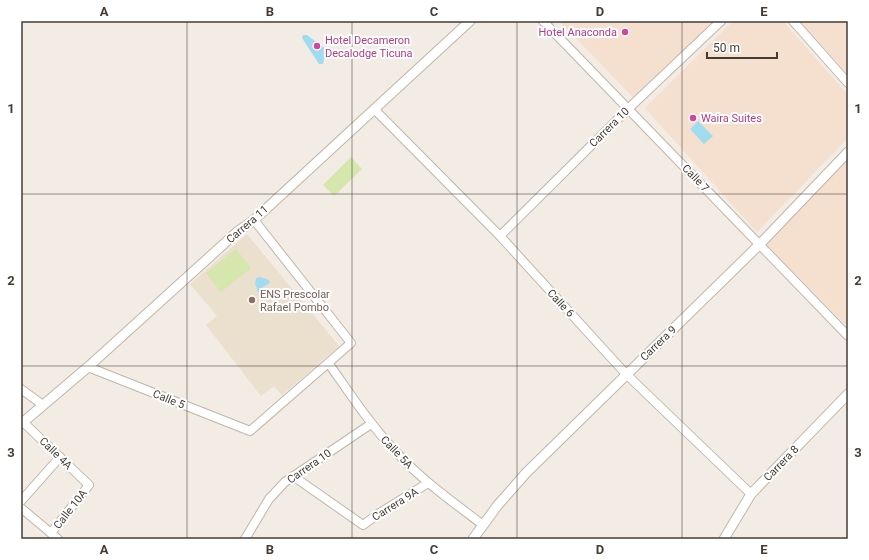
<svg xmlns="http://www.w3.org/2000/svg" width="869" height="560" font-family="Roboto,sans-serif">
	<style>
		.commercial { fill: #f5dfcf }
		.education { fill: #ebdfce }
		.green { fill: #d5e7ad }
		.water { fill: #a0dbef }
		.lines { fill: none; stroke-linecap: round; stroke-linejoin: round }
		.minor-casing { stroke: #c0b5aa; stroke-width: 10 }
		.tertiary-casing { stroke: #c0b5aa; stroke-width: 11 }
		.minor { stroke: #fff; stroke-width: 8 }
		.tertiary { stroke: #fff; stroke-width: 9 }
		.grid { fill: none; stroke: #443c34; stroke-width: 1; stroke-opacity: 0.55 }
		.hotel-dot { fill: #d1479c; stroke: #fff; stroke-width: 1.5 }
		.education-dot { fill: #8d6e63; stroke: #fff; stroke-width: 1.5 }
		.labels { text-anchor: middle; stroke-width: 4; stroke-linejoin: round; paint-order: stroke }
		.hotel-label { font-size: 11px; fill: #b23c85; stroke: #fff; text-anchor: start }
		.street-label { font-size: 11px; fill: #443c34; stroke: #fff }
		.education-label { font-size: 11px; fill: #785e54; stroke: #fff; text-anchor: start }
		.neatline { fill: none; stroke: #443c34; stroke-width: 1.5 }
		.grid-label { font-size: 13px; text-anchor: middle; font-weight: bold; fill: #443c34 }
	</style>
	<rect width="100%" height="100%" fill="#f2ece4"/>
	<!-- commercial -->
	<g class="commercial">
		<polygon points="559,21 714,21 633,97"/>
		<polygon points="733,21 783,21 848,95 848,138 757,232 645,108"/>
		<polygon points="799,21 848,21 848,74"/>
		<polygon points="848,158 848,327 765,243"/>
	</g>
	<!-- education -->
	<polygon class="education" points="247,234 339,346 282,395 274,386 261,396 206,325 217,316 190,284"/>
	<!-- green -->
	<g class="green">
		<polygon points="351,157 362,169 334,196 323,185"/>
		<polygon points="236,249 251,268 221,292 206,273"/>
	</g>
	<!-- water -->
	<g class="water">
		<polygon points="303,35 307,35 331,53 330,57 324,59 323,64 319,64 302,38"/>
		<polygon points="698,121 713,136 704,144 690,129"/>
		<polygon points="260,277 269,280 270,283 263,287 260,293 257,291 257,288 255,284 256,278"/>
	</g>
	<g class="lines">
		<defs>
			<g id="minor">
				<polyline points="543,21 848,336"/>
				<polyline points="793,21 848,83"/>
				<polyline points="374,109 500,236 626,374 751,494"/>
				<polyline points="500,236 629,108 721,21"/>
				<path d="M329,364C351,395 371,426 398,454C423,481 453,502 483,525"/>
				<polyline points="88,367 250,431 351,343 254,220"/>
				<polyline points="21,389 43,405"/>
				<polyline points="23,422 89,485 51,533"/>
				<polyline points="293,476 363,525 378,514 428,483"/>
				<polyline points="21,501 60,457"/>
				<polyline points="21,508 58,539"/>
				<polyline points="245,539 269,499 285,482 371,424"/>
			</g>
			<g id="tertiary">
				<polyline points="21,424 88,367 237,232 254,220 470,21"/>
				<polyline points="473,539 497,506 526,473 760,244 848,152"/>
				<polyline points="724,539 751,494 848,394"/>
			</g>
		</defs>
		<!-- minor casing -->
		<use href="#minor" class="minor-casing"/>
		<!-- tertiary casing -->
		<use href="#tertiary" class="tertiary-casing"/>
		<!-- minor -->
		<use href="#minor" class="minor"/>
		<!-- tertiary -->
		<use href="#tertiary" class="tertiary"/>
	</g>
	<!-- grid -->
	<path class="grid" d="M187,21V539M352,21V539M517,21V539M682,21V539M21,194H848M21,366H848"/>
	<!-- markers -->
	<g class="hotel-dot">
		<circle cx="625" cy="32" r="4"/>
		<circle cx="317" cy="46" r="4"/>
		<circle cx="693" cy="118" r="4"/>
	</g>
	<circle class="education-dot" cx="252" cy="300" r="4"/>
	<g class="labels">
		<!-- hotel labels -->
		<g class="hotel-label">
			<text x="617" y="36" text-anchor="end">Hotel Anaconda</text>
			<text x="325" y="44">Hotel Decameron<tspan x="325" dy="13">Decalodge Ticuna</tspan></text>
			<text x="701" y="122">Waira Suites</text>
		</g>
		<!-- street labels -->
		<g class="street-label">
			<text transform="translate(609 127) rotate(-45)" y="4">Carrera 10</text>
			<text transform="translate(696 178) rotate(46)" y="4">Calle 7</text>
			<text transform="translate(247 224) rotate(-41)" y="4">Carrera 11</text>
			<text transform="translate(561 303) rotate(47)" y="4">Calle 6</text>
			<text transform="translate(658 343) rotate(-44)" y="4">Carrera 9</text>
			<text transform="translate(169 399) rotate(22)" y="4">Calle 5</text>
			<text transform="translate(397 452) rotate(46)" y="4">Calle 5A</text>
			<text transform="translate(56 453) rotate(44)" y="4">Calle 4A</text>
			<text transform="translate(781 463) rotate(-46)" y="4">Carrera 8</text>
			<text transform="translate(309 466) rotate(-35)" y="4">Carrera 10</text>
			<text transform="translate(395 504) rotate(-32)" y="4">Carrera 9A</text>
			<text transform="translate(70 509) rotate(-52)" y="4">Calle 10A</text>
		</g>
		<!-- education labels -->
		<g class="education-label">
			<text x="260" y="298">ENS Prescolar<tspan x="260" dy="13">Rafael Pombo</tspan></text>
		</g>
	</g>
	<!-- border -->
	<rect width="869" height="560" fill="none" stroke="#ffffff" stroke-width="44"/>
	<!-- scale -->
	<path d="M707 52v6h70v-6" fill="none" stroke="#443c34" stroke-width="2"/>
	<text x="713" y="52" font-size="12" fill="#443c34" stroke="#ffffff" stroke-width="3" paint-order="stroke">50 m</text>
	<rect x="22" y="22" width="825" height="516" class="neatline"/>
	<g class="grid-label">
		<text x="104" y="16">A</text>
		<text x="270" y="16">B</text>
		<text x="434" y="16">C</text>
		<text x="600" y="16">D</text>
		<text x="764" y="16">E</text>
		<text x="11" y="113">1</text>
		<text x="858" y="113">1</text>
		<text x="11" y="285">2</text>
		<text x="858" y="285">2</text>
		<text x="11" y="457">3</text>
		<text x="858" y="457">3</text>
		<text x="104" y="554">A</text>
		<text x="270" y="554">B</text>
		<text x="434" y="554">C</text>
		<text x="600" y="554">D</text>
		<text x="764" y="554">E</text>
	</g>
</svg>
